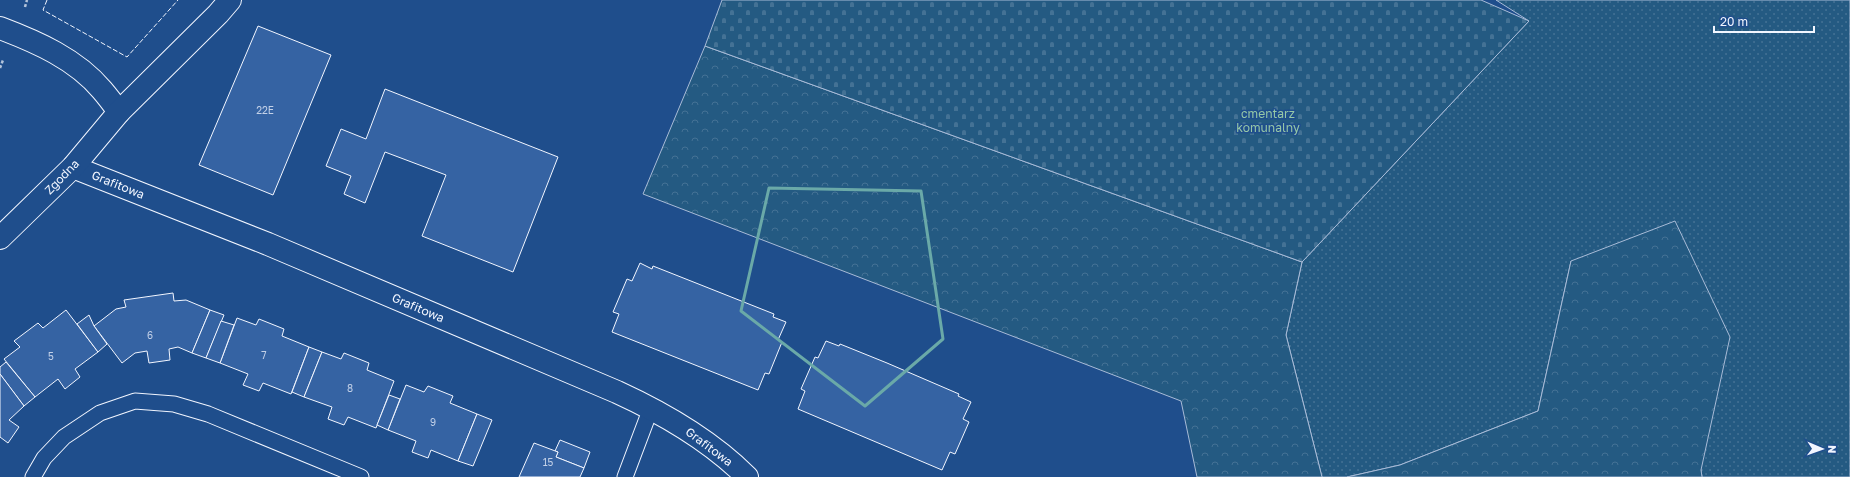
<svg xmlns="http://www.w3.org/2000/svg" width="1850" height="477" font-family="'Golos Text',sans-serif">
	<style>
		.grass { fill: url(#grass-dots); stroke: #a8bbd7 }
		.forest { fill: url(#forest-crowns); stroke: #a8bbd7 }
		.cemetery { fill: url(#cemetery-stones); stroke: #a8bbd7 }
		.building { fill: #3563a3; stroke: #f2f6ff }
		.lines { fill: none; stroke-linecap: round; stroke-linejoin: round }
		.service-casing { stroke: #f2f6ff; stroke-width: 17 }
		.minor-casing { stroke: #f2f6ff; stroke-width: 24 }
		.path { stroke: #b3c4dc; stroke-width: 2.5; stroke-dasharray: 3 2; stroke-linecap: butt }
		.service { stroke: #1f4e8c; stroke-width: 15 }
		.minor { stroke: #1f4e8c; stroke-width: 22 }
		.fence { stroke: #f2f6ff; stroke-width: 1; stroke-dasharray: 5 2; stroke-linecap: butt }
		.marked { fill: none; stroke: #6aa9a8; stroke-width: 3; stroke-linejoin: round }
		.labels { text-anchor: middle; stroke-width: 3; stroke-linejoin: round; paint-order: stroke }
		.number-label { font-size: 10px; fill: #c3d1e8 }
		.park-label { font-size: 12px; fill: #97c8a6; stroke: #1f4e8c }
		.street-label { font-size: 12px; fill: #f2f6ff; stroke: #1f4e8c }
	</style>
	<defs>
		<pattern id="grass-dots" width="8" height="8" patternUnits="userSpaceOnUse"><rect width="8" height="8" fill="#245a82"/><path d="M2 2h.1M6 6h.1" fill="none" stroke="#447295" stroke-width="1.8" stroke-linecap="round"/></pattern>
		<pattern id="forest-crowns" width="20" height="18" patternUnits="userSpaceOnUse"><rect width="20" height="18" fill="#245a82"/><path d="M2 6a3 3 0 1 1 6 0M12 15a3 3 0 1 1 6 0" fill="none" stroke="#447295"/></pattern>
		<pattern id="cemetery-stones" width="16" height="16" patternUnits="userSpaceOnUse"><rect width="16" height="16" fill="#245a82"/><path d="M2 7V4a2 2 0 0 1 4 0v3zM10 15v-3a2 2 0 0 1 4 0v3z" fill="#447295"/></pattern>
	</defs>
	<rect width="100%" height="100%" fill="#1f4e8c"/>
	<!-- grass -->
	<polygon class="grass" points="1496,0 1850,0 1850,477 1702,477 1701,470 1571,261 1538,411 1400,465 1347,477 1322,477 1286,335 1302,262 1529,21"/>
	<!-- forest -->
	<g class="forest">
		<polygon points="705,46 1302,262 1286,335 1322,477 1197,477 1181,401 643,194"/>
		<polygon points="1675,221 1730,337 1701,470 1702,477 1347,477 1400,465 1538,411 1571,261"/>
	</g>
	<!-- cemetery -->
	<polygon class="cemetery" points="722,0 1481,0 1529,21 1302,262 705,46"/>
	<!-- building -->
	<g class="building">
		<polygon points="258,26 331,55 273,195 199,165"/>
		<polygon points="385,89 558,157 513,272 422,236 446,175 385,152 365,203 344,194 351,176 326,166 341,129 366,139"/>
		<polygon points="640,263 652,269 653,266 701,285 774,314 773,317 786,322 778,340 782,342 769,374 765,373 758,390 612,332 619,314 613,312 627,279 632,281"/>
		<polygon points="173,293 174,301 186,300 210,310 192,353 178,347 169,349 170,360 149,363 147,351 135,353 122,363 94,326 116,309 126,307 124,300"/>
		<polygon points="66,310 98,352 75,369 80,377 65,389 58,379 35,397 4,359 20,347 14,341 38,323 43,328"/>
		<polygon points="210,310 224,315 206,358 192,353"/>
		<polygon points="89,315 94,326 107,344 98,352 77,324"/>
		<polygon points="237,318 256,325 259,319 284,329 282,336 309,347 291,394 263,383 259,391 243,385 248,374 220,363"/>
		<polygon points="221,321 234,325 220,363 206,358"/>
		<polygon points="826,341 839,346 840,344 887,363 959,394 958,396 971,402 963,419 969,422 955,454 950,452 942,470 798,409 805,391 801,389 815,357 818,358"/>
		<polygon points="309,347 322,352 304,397 292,392"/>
		<polygon points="322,352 341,359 344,353 369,363 367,370 394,381 376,428 348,417 344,425 328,419 332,407 304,397"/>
		<polygon points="6,362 35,397 24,406 0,374 0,367"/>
		<polygon points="0,374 24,406 9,420 19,427 8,443 0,437"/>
		<polygon points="406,385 424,392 428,386 453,396 450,403 477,414 458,461 431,450 428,458 412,452 416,441 388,430"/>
		<polygon points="389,395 400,399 388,430 377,425"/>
		<polygon points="477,414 492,420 473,466 458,461"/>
		<polygon points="560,440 590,452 584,468 556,457 558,452 555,451"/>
		<polygon points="534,443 558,452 556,457 584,468 580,477 519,477"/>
	</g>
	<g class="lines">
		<defs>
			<g id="service">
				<polyline points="33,477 44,458 64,437 100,413 135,401 174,404 208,414 361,477"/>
				<polyline points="625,477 651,408"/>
			</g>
			<g id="minor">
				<path d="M0,28C37,42 76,59 102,90C108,97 114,105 119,112"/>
				<path d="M73,167L268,244L617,392C665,414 710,440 747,477"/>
				<polyline points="0,238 73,167 119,112 218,14 230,0"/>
			</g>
		</defs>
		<!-- service casing -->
		<use href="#service" class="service-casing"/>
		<!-- minor casing -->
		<use href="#minor" class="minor-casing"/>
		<!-- path -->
		<g class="path">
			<polyline points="25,7 27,0"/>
			<polyline points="0,68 3,60"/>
		</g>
		<!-- service -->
		<use href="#service" class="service"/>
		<!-- minor -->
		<use href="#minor" class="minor"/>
		<!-- fence -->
		<polyline class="fence" points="47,0 43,10 127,57 178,0"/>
	</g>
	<!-- marked area -->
	<path class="marked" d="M769,188L921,191L943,339L865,406L741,311Z"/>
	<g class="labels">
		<!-- number labels -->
		<g class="number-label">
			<text x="265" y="114">22E</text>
			<text x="150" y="339">6</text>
			<text x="264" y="359">7</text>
			<text x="51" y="360">5</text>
			<text x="350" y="392">8</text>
			<text x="433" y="426">9</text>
			<text x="548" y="466">15</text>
		</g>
		<!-- park labels -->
		<g class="park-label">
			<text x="1268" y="118">cmentarz<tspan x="1268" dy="14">komunalny</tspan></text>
		</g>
		<!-- street labels -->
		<g class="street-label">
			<text transform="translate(62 177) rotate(-46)" y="4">Zgodna</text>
			<text transform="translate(118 185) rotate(22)" y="4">Grafitowa</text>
			<text transform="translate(418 308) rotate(23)" y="4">Grafitowa</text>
			<text transform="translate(709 447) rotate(37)" y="4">Grafitowa</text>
		</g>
	</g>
	<!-- north arrow -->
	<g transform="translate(1822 449) rotate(92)" stroke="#1f4e8c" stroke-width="3" paint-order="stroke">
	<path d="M0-3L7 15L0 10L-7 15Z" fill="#f2f6ff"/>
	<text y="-6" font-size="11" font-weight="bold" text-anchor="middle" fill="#f2f6ff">N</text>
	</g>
	<!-- scale -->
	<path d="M1714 26v6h100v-6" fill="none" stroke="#f2f6ff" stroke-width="2"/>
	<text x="1720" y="26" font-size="12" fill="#f2f6ff" stroke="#1f4e8c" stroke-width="3" paint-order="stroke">20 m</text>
</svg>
